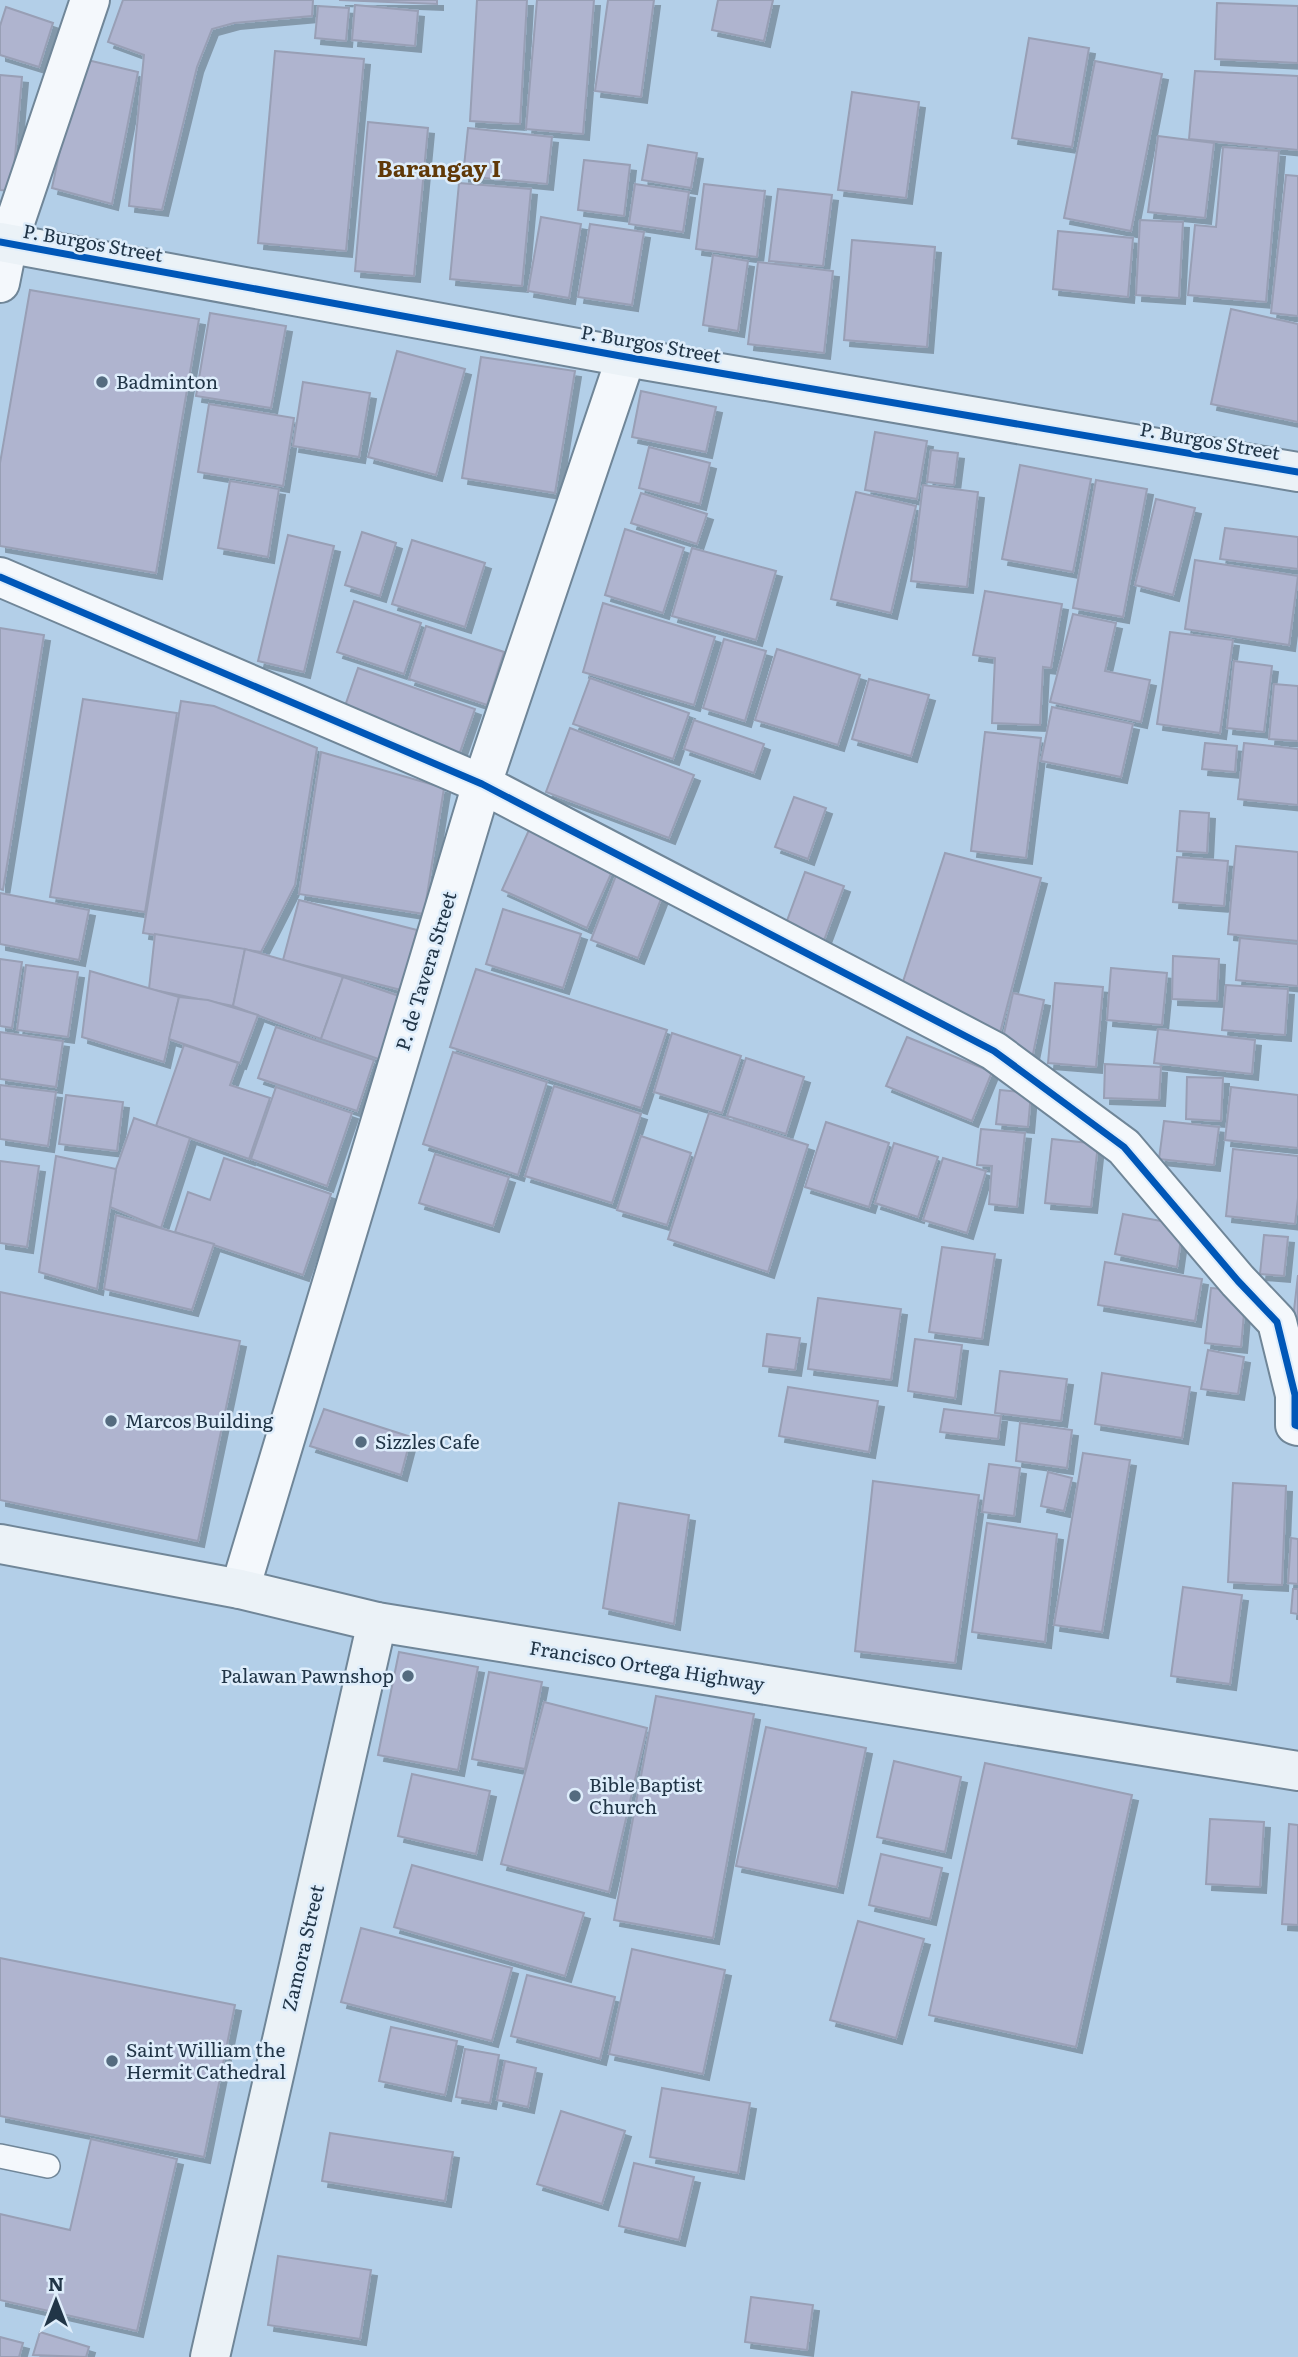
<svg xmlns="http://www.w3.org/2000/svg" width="1298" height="2357" font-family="Literata,serif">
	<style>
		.building { fill: #afb4cf; stroke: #989fb5; stroke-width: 2; filter: url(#shadow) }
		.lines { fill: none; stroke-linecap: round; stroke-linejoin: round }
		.lane-casing { stroke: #708698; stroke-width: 26 }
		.street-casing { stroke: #708698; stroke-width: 42 }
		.secondary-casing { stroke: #708698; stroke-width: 42 }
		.lane { stroke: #f4f8fc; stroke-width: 23 }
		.street { stroke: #f4f8fc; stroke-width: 38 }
		.secondary { stroke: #ebf2f7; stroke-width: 38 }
		.cycleway-casing { stroke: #deedfb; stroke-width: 11 }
		.cycleway { stroke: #0057b8; stroke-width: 7 }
		.poi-dot { fill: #546b7f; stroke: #deedfb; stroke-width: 2.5 }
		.labels { text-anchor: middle; stroke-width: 5; stroke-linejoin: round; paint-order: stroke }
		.street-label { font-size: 19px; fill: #213547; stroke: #deedfb }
		.poi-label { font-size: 19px; fill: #213547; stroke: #deedfb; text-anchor: start }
		.quarter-label { font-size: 23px; font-weight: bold; fill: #603908; stroke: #deedfb }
	</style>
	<defs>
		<filter id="shadow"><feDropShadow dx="6" dy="6" stdDeviation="0" flood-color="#0004"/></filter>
	</defs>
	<rect width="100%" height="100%" fill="#b3cfe8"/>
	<!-- building -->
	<g class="building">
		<polygon points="123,0 313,0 312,16 234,23 212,29 197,67 162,210 129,206 144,55 108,42"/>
		<polygon points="339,0 437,0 437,4"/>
		<polygon points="477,0 527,0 520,124 470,121"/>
		<polygon points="537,0 594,0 583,134 526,129"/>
		<polygon points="608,0 654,0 641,97 595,91"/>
		<polygon points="718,0 773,0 764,41 712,30"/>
		<polygon points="1217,3 1298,6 1298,63 1215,59"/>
		<polygon points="355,5 418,11 415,46 352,40"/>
		<polygon points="318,6 349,8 346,41 315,38"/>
		<polygon points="6,7 53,23 39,67 0,55 0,26"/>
		<polygon points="1029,38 1089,48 1072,147 1012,138"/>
		<polygon points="275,51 364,59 346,251 258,243"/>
		<polygon points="79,58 138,72 112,204 52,188"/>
		<polygon points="1095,61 1162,74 1131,231 1064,218"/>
		<polygon points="1195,71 1298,76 1298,150 1189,139"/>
		<polygon points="0,75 22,77 12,191 0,190"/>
		<polygon points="852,92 919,102 906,198 838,190"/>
		<polygon points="368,122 428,128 414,276 355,271"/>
		<polygon points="468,128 552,137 547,184 463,176"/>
		<polygon points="1158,136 1214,143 1205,218 1148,212"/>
		<polygon points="648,145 697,153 691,188 642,180"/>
		<polygon points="1223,147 1279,151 1266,302 1188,295 1195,225 1216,227"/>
		<polygon points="584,160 630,165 624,216 578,210"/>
		<polygon points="1286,175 1298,176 1298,316 1271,313"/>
		<polygon points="459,183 531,189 522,286 450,279"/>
		<polygon points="635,184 689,192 683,232 629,224"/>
		<polygon points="704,184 765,191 757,257 696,249"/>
		<polygon points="778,189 832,195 823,266 769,261"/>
		<polygon points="541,217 581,224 569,298 528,291"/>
		<polygon points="1140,220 1183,222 1179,298 1136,295"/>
		<polygon points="590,224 644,232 632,305 578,297"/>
		<polygon points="1058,231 1133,238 1128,297 1053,289"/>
		<polygon points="852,240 935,247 927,347 844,340"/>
		<polygon points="713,255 748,261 738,331 703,325"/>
		<polygon points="758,262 833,271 824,353 748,344"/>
		<polygon points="30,290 199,319 156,573 0,546 0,463"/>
		<polygon points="1231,309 1298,324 1298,422 1211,404"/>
		<polygon points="210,313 286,326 271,408 196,396"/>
		<polygon points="397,351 465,369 436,475 368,457"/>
		<polygon points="481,357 575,371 555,493 462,478"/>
		<polygon points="303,382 370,393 359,457 293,446"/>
		<polygon points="641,391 716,407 706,452 632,437"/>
		<polygon points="209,404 294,418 283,486 198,472"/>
		<polygon points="875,432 927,441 917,499 865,490"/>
		<polygon points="649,447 710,463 700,504 639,488"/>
		<polygon points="931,450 958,453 954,485 927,482"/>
		<polygon points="1020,465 1091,479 1073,572 1002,559"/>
		<polygon points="1096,480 1147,489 1123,617 1073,608"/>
		<polygon points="230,481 279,489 268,557 218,548"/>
		<polygon points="923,485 978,492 967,587 911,581"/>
		<polygon points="856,492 916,506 891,613 831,599"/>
		<polygon points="641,493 707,514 697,544 631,523"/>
		<polygon points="1156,499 1195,508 1173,595 1135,585"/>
		<polygon points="1225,528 1298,537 1298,569 1220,559"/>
		<polygon points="625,529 684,548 663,613 605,595"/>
		<polygon points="362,532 396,543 380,596 345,585"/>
		<polygon points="288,535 334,546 304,672 258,661"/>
		<polygon points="412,540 485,563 465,627 392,604"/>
		<polygon points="692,548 776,571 756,640 672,616"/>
		<polygon points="1195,560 1298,576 1289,645 1185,629"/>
		<polygon points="985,591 1062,604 1051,668 1043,667 1040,725 992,723 995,658 973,655"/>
		<polygon points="354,601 421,623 404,674 337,652"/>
		<polygon points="603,603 715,637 694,705 583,672"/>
		<polygon points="1073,614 1116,623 1105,671 1150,680 1141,722 1050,702"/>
		<polygon points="426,626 504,652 487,705 409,679"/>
		<polygon points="0,628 44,635 3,890 0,889"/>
		<polygon points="1170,632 1233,640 1220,733 1157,724"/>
		<polygon points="724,639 766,651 745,721 703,708"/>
		<polygon points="777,649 860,675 838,745 755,720"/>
		<polygon points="1234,661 1272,666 1264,732 1227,728"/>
		<polygon points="358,668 475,709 459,755 342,715"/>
		<polygon points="590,678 689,713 673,759 573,724"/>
		<polygon points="869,679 929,695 911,756 852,739"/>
		<polygon points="1274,684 1298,686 1298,741 1269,739"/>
		<polygon points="83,699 177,713 145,912 50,897"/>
		<polygon points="181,701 214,706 317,748 295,885 261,952 143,933"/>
		<polygon points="1052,707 1133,724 1121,777 1041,761"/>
		<polygon points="694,720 764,744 754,773 684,749"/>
		<polygon points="570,728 694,775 669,838 546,792"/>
		<polygon points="985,732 1041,738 1026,858 971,851"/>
		<polygon points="1205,743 1237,746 1235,772 1202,769"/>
		<polygon points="1244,743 1298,749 1298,805 1238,799"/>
		<polygon points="321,752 444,788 424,914 299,894"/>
		<polygon points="794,797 826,808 808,859 775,847"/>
		<polygon points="1180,811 1209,813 1207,853 1177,851"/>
		<polygon points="533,821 618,858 587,928 502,890"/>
		<polygon points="1236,846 1298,852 1298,941 1228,934"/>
		<polygon points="945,853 1041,878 996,1048 897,1000"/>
		<polygon points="1177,857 1228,861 1224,906 1173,902"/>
		<polygon points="619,868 666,886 638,958 591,940"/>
		<polygon points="805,872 844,886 823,943 784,929"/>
		<polygon points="0,893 89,910 79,960 0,944"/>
		<polygon points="299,900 417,930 401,990 283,960"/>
		<polygon points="503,909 581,934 563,988 486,964"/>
		<polygon points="155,934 245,949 233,1006 149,989"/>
		<polygon points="1240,938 1298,944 1298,986 1236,980"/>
		<polygon points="245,949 343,977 321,1039 233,1006"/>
		<polygon points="1173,956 1219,959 1217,1001 1172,999"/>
		<polygon points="0,959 22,962 12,1028 0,1026"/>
		<polygon points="26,965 78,972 68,1037 17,1030"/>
		<polygon points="1111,968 1167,973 1162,1025 1107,1020"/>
		<polygon points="476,969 667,1030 641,1108 450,1047"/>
		<polygon points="90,971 179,997 164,1062 82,1037"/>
		<polygon points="343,977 408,999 387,1062 321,1039"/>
		<polygon points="1055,983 1103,987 1096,1067 1048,1063"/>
		<polygon points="1226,985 1288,989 1285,1035 1222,1030"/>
		<polygon points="1013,993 1044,1000 1032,1059 1000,1052"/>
		<polygon points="179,997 208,1000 258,1015 240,1063 169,1039"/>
		<polygon points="276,1027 374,1060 357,1111 258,1078"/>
		<polygon points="1158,1029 1255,1040 1252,1074 1154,1063"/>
		<polygon points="0,1032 63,1041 56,1087 0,1079"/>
		<polygon points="672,1033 741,1056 722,1113 654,1092"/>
		<polygon points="907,1037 992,1072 972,1121 886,1086"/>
		<polygon points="184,1045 238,1063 230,1085 270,1098 249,1159 156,1126"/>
		<polygon points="453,1052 547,1082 518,1175 423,1144"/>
		<polygon points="746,1058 804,1077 786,1134 727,1116"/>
		<polygon points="1105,1064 1161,1067 1159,1100 1104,1098"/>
		<polygon points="1187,1077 1223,1078 1221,1121 1186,1119"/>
		<polygon points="0,1085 56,1092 48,1146 0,1139"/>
		<polygon points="554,1086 641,1114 612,1203 525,1176"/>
		<polygon points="276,1087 352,1113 327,1186 251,1159"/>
		<polygon points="1231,1087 1298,1095 1298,1148 1225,1140"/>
		<polygon points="1000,1090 1031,1093 1028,1127 996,1124"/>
		<polygon points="66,1095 123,1102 117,1151 59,1144"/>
		<polygon points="709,1113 808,1145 768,1272 668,1239"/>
		<polygon points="134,1118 190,1138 161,1228 110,1207 116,1169"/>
		<polygon points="1164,1121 1219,1127 1214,1165 1159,1159"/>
		<polygon points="826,1122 889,1143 869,1207 805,1187"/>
		<polygon points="981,1129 1025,1133 1017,1207 989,1204 992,1166 977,1165"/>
		<polygon points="641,1136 691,1153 667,1225 617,1210"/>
		<polygon points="1052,1139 1098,1144 1091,1207 1045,1203"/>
		<polygon points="894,1143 938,1157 918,1217 875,1203"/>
		<polygon points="1233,1149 1298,1156 1298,1198 1295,1224 1226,1216"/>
		<polygon points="435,1154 509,1177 493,1226 419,1203"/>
		<polygon points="56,1156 116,1169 97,1289 39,1272"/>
		<polygon points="224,1158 331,1194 303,1275 175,1232 188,1192 210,1200"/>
		<polygon points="943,1158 986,1171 967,1233 923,1220"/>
		<polygon points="0,1161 39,1166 27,1247 0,1243"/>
		<polygon points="1123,1214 1183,1225 1177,1267 1115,1254"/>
		<polygon points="116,1215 214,1244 192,1310 104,1289"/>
		<polygon points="1264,1235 1288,1237 1284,1276 1260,1274"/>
		<polygon points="942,1247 995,1254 982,1339 929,1332"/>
		<polygon points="1105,1262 1202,1279 1195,1321 1098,1305"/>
		<polygon points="1298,1275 1298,1319 1293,1319"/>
		<polygon points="1211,1288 1246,1291 1241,1347 1205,1343"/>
		<polygon points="0,1292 240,1341 198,1541 0,1500"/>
		<polygon points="818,1298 901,1309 891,1380 808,1369"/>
		<polygon points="767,1334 800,1338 795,1370 763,1366"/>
		<polygon points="915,1339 962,1345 955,1398 908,1391"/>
		<polygon points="1208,1350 1244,1357 1238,1394 1201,1389"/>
		<polygon points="1000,1371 1067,1379 1061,1421 995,1413"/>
		<polygon points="1102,1373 1190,1387 1182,1438 1095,1424"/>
		<polygon points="788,1387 878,1401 869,1452 779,1436"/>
		<polygon points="324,1409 411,1437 401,1475 310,1446"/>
		<polygon points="944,1409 1001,1416 998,1439 940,1432"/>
		<polygon points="1020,1423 1072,1430 1067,1468 1016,1461"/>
		<polygon points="1083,1453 1130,1460 1102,1632 1054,1625"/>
		<polygon points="989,1464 1020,1468 1014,1516 982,1512"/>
		<polygon points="1048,1472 1072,1478 1064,1511 1041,1506"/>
		<polygon points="873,1481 979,1495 955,1663 855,1651"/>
		<polygon points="1233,1483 1286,1486 1282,1585 1228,1582"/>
		<polygon points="619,1503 689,1515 674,1624 603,1608"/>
		<polygon points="987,1523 1057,1534 1045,1642 972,1632"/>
		<polygon points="1291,1538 1298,1539 1298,1584 1288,1583"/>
		<polygon points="1183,1587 1242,1595 1230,1684 1171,1676"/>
		<polygon points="1293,1589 1298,1589 1298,1614 1291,1613"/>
		<polygon points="399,1652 478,1667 458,1770 378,1755"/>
		<polygon points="489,1672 542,1682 525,1769 472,1759"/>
		<polygon points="656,1696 754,1714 713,1938 614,1920"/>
		<polygon points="544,1702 647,1728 609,1892 501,1864"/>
		<polygon points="766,1727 866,1748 837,1887 736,1866"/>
		<polygon points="894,1761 961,1777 945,1852 877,1837"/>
		<polygon points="985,1763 1132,1795 1076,2047 929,2015"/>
		<polygon points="412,1774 490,1791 476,1854 398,1836"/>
		<polygon points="1210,1819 1264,1822 1260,1887 1206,1884"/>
		<polygon points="1289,1824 1298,1825 1298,1925 1282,1924"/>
		<polygon points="881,1854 942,1868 930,1919 869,1905"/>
		<polygon points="412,1865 584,1913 565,1976 394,1927"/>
		<polygon points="858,1921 924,1939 896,2038 830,2020"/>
		<polygon points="361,1928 512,1968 492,2041 341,2002"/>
		<polygon points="632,1949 725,1970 703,2074 609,2054"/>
		<polygon points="0,1958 235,2005 204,2157 0,2116"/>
		<polygon points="527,1975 615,1997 600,2059 511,2036"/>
		<polygon points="391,2027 457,2041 445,2095 379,2081"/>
		<polygon points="465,2049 499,2055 490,2103 456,2097"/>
		<polygon points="505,2061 536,2068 528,2107 497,2100"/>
		<polygon points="662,2088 750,2103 738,2173 650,2157"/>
		<polygon points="561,2111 625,2131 602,2204 537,2184"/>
		<polygon points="330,2133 453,2152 445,2201 322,2181"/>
		<polygon points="91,2139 177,2159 137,2331 0,2300 0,2214 70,2230"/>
		<polygon points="634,2163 694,2177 679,2240 619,2226"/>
		<polygon points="278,2256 371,2270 360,2339 268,2325"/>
		<polygon points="751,2297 813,2305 807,2350 745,2342"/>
		<polygon points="40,2332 89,2347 86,2357 33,2355"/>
		<polygon points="0,2337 23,2343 19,2357 0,2357"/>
	</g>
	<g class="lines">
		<defs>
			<polyline id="lane" points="0,2156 48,2166"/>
			<g id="street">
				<polyline points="0,283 8,243 90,0"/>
				<polyline points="0,577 482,784 994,1051 1124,1147 1238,1281 1277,1322 1295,1395 1295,1425 1298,1426"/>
				<polyline points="240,1589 482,784 626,357"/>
			</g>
			<g id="secondary">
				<polyline points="0,242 626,357 1298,472"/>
				<polyline points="0,1544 240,1589 377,1622 1298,1771"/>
				<polyline points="210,2357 377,1622"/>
			</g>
		</defs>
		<!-- lane casing -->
		<use href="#lane" class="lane-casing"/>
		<!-- street casing -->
		<use href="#street" class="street-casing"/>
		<!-- secondary casing -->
		<use href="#secondary" class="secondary-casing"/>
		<!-- lane -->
		<use href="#lane" class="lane"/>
		<!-- street -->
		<use href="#street" class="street"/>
		<!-- secondary -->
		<use href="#secondary" class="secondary"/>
		<defs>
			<g id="cycleway">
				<polyline points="0,242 626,357 1298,472"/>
				<polyline points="0,577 482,784 994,1051 1124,1147 1238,1281 1277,1322 1295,1395 1295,1425 1298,1426"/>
			</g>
		</defs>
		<!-- cycleway casing -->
		<use href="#cycleway" class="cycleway-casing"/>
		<!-- cycleway -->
		<use href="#cycleway" class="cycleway"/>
	</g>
	<!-- markers -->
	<g class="poi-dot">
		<circle cx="102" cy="382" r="7"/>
		<circle cx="111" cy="1421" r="7"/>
		<circle cx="361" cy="1442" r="7"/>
		<circle cx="408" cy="1676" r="7"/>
		<circle cx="575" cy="1796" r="7"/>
		<circle cx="112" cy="2061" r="7"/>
	</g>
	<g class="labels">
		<!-- street labels -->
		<g class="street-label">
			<text transform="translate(93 243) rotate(10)" y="7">P. Burgos Street</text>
			<text transform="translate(651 344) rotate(10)" y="7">P. Burgos Street</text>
			<text transform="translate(1210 441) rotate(10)" y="7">P. Burgos Street</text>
			<text transform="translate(426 971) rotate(-73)" y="7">P. de Tavera Street</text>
			<text transform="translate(647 1666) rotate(9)" y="7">Francisco Ortega Highway</text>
			<text transform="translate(303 1948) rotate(-77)" y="7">Zamora Street</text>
		</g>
		<!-- poi labels -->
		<g class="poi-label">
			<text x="116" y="389">Badminton</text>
			<text x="125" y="1428">Marcos Building</text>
			<text x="375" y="1449">Sizzles Cafe</text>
			<text x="394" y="1683" text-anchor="end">Palawan Pawnshop</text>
			<text x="589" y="1792">Bible Baptist<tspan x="589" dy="22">Church</tspan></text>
			<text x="126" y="2057">Saint William the<tspan x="126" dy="22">Hermit Cathedral</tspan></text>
		</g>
		<!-- quarter labels -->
		<g class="quarter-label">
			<text x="439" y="177">Barangay I</text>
		</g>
	</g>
	<!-- north arrow -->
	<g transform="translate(56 2301)" stroke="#deedfb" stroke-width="5" paint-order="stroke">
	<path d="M0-5L12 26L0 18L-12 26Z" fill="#213547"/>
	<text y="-10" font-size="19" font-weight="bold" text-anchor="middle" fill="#213547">N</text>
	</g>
</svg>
